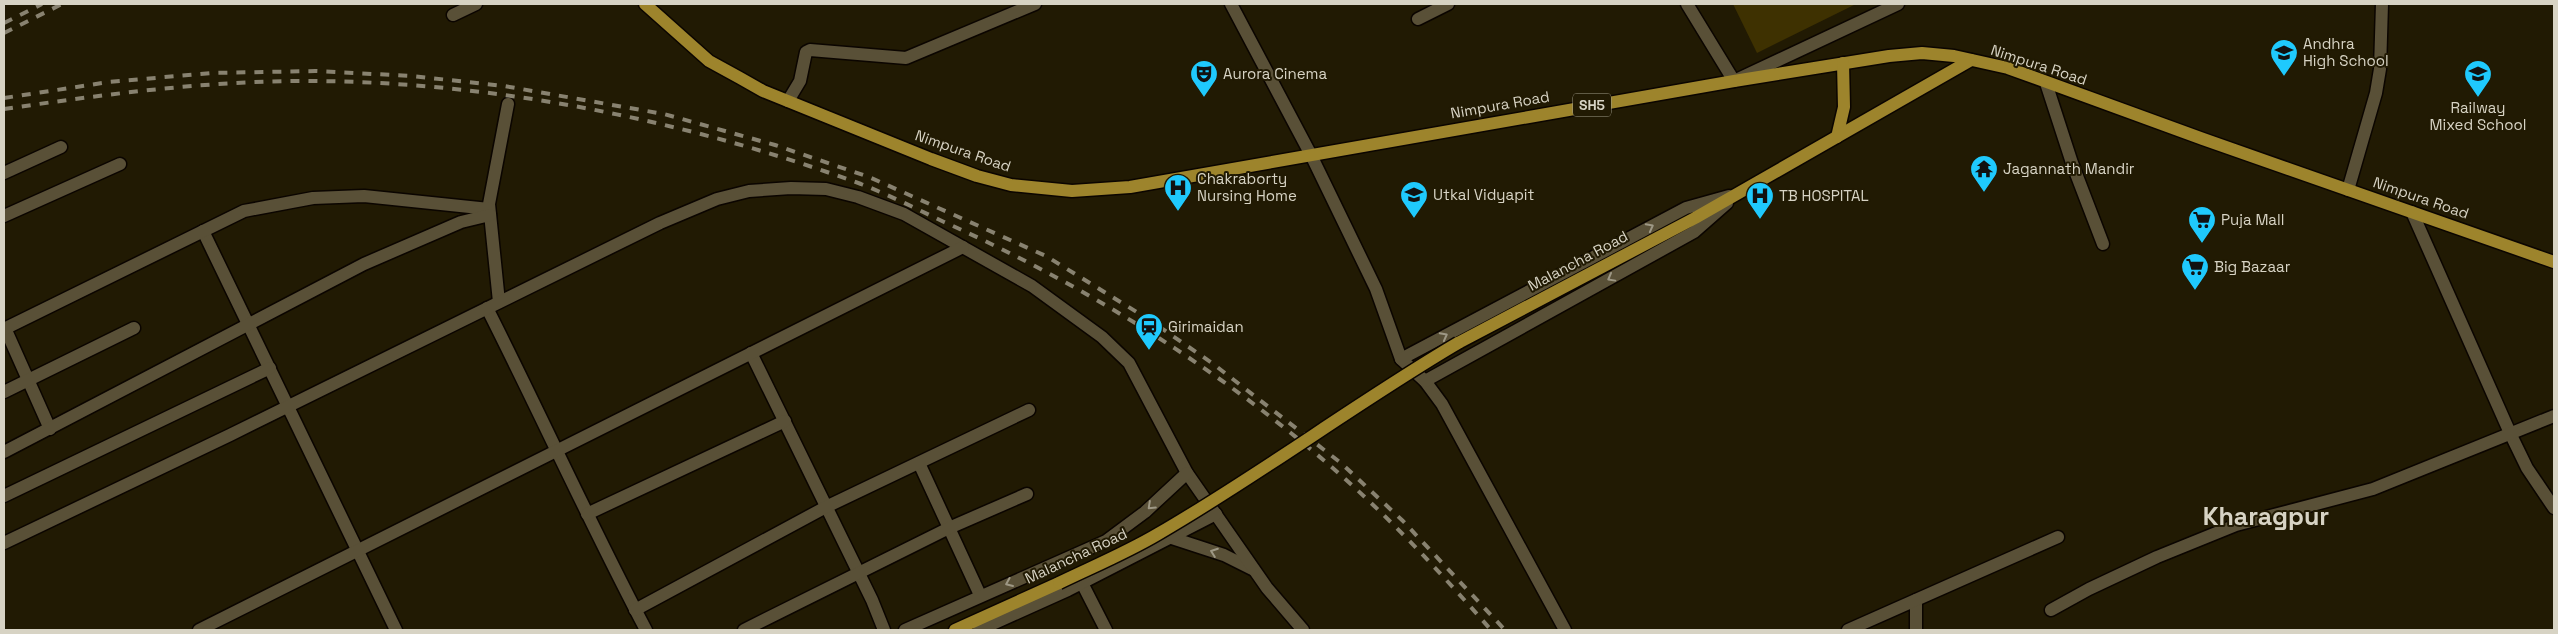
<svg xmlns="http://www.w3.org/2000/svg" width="2558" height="634" font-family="'Space Grotesk',sans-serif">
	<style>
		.green { fill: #3e3101 }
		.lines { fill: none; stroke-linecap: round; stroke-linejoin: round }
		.minor-casing { stroke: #0b0500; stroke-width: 15 }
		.major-casing { stroke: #0b0500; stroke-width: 15 }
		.minor { stroke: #595037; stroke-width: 12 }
		.major { stroke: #9d842c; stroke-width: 12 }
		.rail { stroke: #888270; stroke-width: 4; stroke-dasharray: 9 9; stroke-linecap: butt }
		.major-bridge-casing { stroke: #0b0500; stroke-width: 15; stroke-linecap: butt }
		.major-bridge { stroke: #9d842c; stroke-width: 12 }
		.oneway { stroke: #9e9885 }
		.labels { text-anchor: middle; stroke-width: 4; stroke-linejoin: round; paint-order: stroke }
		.shield { fill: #211a03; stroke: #a09c8a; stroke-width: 1 }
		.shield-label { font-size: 14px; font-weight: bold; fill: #d7d3c4 }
		.poi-label { font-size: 15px; fill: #d7d3c4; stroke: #211a03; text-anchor: start }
		.street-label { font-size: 15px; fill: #d7d3c4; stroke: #211a03 }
		.town-label { font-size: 25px; font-weight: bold; fill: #d7d3c4; stroke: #211a03 }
	</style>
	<rect width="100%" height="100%" fill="#211a03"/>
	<!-- green -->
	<polygon class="green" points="1733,4 1856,4 1757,53"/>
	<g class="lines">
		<defs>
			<g id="minor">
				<polyline points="1231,4 1311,155 1376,289 1401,359 1425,381 1442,404 1565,630"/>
				<polyline points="1687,4 1734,81 1898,4"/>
				<polyline points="453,15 476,4"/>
				<polyline points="1418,19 1448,4"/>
				<polyline points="2046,83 2072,163 2103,244"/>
				<polyline points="788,101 800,81 806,52 810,50 906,58 1035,4"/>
				<polyline points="4,173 61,147"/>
				<polyline points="2348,190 2376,93 2380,69 2382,4"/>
				<polyline points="2412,212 2510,433 2527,468 2554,508"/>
				<polyline points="4,216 120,164"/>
				<polyline points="203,231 396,630"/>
				<polyline points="499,302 489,204 508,104"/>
				<path d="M487,308C541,415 590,524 646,630"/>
				<polyline points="5,328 50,429"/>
				<polyline points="4,329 244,211 313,198 364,196 489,209"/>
				<polyline points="751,353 872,600 884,630"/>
				<polyline points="1401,359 1686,208 1729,196"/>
				<polyline points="1425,381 1694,232 1727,203"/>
				<polyline points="4,392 134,328"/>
				<polyline points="4,452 364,264 461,222 490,215"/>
				<polyline points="919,463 980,595"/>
				<polyline points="4,496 270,368"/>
				<polyline points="587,514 785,421"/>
				<polyline points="1172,538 1224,555 1252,569"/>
				<polyline points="4,543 230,435 660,223 717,199 749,191 791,188 826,189 858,197 904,214 1032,286 1102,337 1129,363 1187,473 1267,588 1303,630"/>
				<polyline points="1082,583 1106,630"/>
				<polyline points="1916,600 1916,630"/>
				<polyline points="635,610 826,507 1029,410"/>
				<polyline points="2051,610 2089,589 2157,557 2236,525 2373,489 2554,416"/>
				<polyline points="199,630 963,247"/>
				<polyline points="744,630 949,528 1027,494"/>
				<polyline points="905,630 1106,541 1145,512 1187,473"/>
				<polyline points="979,630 1068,590 1216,514"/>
				<polyline points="1848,630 2058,537"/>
			</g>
			<g id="major">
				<polyline points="645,4 709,61 740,78 763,91 931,159 977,176 1011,185 1072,191 1130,187 1734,81 1889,56 1922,53 1954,56 2008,68 2203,139 2554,262"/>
				<polyline points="1837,137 1844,107 1843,63"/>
				<polyline points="1458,343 1695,218 1971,60"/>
				<polyline points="955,630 1059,583"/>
			</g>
		</defs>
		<!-- minor casing -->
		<use href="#minor" class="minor-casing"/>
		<!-- major casing -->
		<use href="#major" class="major-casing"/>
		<!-- minor -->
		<use href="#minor" class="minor"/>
		<!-- major -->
		<use href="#major" class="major"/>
		<!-- rail -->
		<g class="rail">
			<polyline points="4,23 42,4"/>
			<polyline points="4,33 62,4"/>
			<polyline points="4,98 109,82 211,73 315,71 412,76 504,86 664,114 775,145 869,177 1046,256 1148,319 1212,363 1341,463 1403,521 1505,630"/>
			<path d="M4,109C107,94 212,80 317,81C501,83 688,121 861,184C889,195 917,209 944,222C1085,285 1218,368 1335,470C1391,519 1442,574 1491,630"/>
		</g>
		<defs>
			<path id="major-bridge" d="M1059,583C1092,567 1126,553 1158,534C1260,475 1356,403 1458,343"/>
		</defs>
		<!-- major-bridge casing -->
		<use href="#major-bridge" class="major-bridge-casing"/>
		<!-- major-bridge -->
		<use href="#major-bridge" class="major-bridge"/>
	</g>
	<!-- one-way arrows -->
	<defs><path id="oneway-chevron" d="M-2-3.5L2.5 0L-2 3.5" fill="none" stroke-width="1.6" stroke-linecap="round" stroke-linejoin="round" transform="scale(1.25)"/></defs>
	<g class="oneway">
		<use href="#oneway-chevron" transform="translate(1650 227) rotate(-28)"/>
		<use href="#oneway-chevron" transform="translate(1611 278) rotate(151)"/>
		<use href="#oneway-chevron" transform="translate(1444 336) rotate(-28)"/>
		<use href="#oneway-chevron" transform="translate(1151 506) rotate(137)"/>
		<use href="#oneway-chevron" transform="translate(1214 552) rotate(-160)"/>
		<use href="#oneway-chevron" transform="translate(1009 583) rotate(157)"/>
	</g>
	<!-- icons -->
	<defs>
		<symbol id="school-pin" viewBox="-11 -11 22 30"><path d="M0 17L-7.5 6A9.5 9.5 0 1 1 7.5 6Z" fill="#1fc9fd" stroke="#211a03"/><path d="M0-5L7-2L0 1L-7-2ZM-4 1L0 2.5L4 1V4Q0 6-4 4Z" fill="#111"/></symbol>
		<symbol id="theatre-pin" viewBox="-11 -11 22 30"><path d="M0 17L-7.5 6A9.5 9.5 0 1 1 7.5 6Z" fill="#1fc9fd" stroke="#211a03"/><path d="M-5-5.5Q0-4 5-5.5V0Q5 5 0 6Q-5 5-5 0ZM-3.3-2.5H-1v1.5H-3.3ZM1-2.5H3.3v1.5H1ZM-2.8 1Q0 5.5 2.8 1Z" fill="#111"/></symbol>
		<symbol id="temple-pin" viewBox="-11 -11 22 30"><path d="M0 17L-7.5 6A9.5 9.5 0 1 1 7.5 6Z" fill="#1fc9fd" stroke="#211a03"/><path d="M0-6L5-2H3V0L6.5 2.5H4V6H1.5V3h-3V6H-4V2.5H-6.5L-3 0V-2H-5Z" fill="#111"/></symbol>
		<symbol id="hospital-pin" viewBox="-11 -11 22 30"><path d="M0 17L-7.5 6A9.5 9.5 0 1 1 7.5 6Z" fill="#1fc9fd" stroke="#211a03"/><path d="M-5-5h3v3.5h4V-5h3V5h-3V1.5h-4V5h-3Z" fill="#111"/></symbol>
		<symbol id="supermarket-pin" viewBox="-11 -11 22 30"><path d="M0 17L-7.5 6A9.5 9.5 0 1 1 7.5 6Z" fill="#1fc9fd" stroke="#211a03"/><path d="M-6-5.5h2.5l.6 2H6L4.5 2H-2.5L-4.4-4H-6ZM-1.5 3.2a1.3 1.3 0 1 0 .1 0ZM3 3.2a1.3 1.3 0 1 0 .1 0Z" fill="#111"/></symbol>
		<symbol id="station-pin" viewBox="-11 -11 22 30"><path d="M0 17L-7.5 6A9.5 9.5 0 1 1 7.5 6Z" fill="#1fc9fd" stroke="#211a03"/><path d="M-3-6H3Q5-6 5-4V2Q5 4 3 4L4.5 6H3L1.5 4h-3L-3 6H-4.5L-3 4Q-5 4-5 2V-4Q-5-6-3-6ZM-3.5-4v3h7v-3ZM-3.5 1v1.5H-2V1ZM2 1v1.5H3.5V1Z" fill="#111"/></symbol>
	</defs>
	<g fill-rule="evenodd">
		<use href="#school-pin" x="2268" y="37" width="32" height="43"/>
		<use href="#theatre-pin" x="1188" y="58" width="32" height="43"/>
		<use href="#school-pin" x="2462" y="58" width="32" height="43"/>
		<use href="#temple-pin" x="1968" y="153" width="32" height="43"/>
		<use href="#hospital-pin" x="1162" y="172" width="32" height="43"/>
		<use href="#school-pin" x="1398" y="179" width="32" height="43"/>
		<use href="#hospital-pin" x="1744" y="180" width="32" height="43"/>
		<use href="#supermarket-pin" x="2186" y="204" width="32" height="43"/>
		<use href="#supermarket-pin" x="2179" y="251" width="32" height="43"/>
		<use href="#station-pin" x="1133" y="311" width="32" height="43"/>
	</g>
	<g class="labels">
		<!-- shield labels -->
		<rect class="shield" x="1573" y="93.5" width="38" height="23" rx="4"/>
		<g class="shield-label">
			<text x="1592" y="110">SH5</text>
		</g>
		<!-- poi labels -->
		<g class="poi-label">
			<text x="2303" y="49">Andhra<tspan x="2303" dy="17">High School</tspan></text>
			<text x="1223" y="79">Aurora Cinema</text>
			<text x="2478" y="113" text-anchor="middle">Railway<tspan x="2478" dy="17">Mixed School</tspan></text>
			<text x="2003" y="174">Jagannath Mandir</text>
			<text x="1197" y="184">Chakraborty<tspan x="1197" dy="17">Nursing Home</tspan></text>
			<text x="1433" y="200">Utkal Vidyapit</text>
			<text x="1779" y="201">TB HOSPITAL</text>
			<text x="2221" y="225">Puja Mall</text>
			<text x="2214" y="272">Big Bazaar</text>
			<text x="1168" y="332">Girimaidan</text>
		</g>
		<!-- street labels -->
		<g class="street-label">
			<text transform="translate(2039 65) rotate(18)" y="5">Nimpura Road</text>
			<text transform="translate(1500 105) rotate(-10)" y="5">Nimpura Road</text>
			<text transform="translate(963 151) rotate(19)" y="5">Nimpura Road</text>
			<text transform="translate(2421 198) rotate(19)" y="5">Nimpura Road</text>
			<text transform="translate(1578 261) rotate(-28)" y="5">Malancha Road</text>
			<text transform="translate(1076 556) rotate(-25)" y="5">Malancha Road</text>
		</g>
		<!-- town labels -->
		<g class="town-label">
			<text x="2266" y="525">Kharagpur</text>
		</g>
	</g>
	<!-- border -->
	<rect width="2558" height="634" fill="none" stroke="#d7d3c4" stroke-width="10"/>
</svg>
